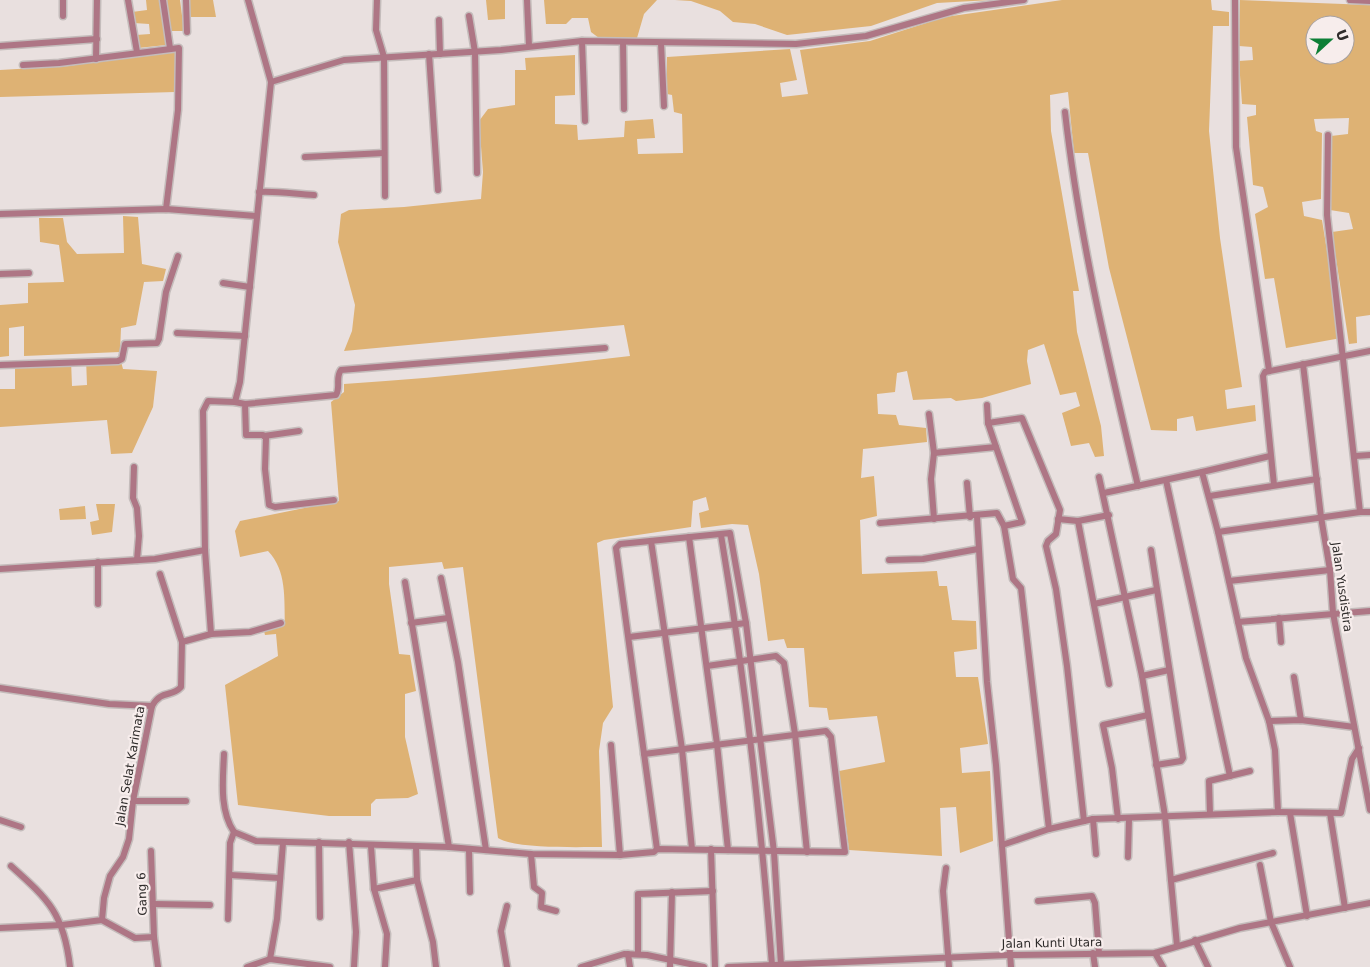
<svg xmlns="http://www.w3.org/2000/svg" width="1370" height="967" font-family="'DejaVu Sans',sans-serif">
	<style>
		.green { fill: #deb274; fill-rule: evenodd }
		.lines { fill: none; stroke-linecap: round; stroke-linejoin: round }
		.street-casing { stroke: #c4bcbb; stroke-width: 9 }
		.street { stroke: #ae7685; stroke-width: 6 }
		.labels { text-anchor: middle; stroke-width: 4.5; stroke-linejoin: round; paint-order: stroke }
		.street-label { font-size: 12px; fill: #2f2c2b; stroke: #f7edec }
	</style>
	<rect width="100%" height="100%" fill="#e9e0df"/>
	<!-- green -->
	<g class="green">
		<polygon points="146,0 159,0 164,28 171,27 166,0 180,0 184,31 168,31 166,45 138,48 136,35 150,34 149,24 134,23 132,12 147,10"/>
		<polygon points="189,0 213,0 216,17 190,17"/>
		<polygon points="486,0 505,0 505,19 488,20"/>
		<polygon points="544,0 657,0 644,14 637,38 599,38 591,32 588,18 572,18 566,24 546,24"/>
		<polygon points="675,0 991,0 937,3 871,26 787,35 755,24 733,22 720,11 691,1"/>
		<path d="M1062,0H1211L1212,10L1229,12V26H1213L1209,131L1220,238L1242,387L1225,390L1227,409L1255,405L1256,421L1196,431L1193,416L1177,419V431L1151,430L1109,268L1088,153H1074L1068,92L1050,95L1051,131L1079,291H1073L1077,332L1101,426L1104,456L1095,457L1089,443L1071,446L1062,413L1080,406L1076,392L1060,395L1044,344L1028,350L1027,361L1031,384L982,398L956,401L951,398L913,400L907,371L897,373L895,392L877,394L878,414L896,415L899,425L926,428L927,442L863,449L861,478L874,476L877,516L860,520L862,574L937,571L939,586H947L952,620L976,621L977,649L954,652L956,677H978L988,744L960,748L962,773L990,771L993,841L960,853L956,807L940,808L942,856L849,850L839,771L885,762L877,716L829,720L827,708L809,707L804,648H787L784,639L768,641L759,574L748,525L732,524L701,528L699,513L709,510L706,497L693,501L691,527L604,540L597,543L613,707L603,723L599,751L602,847C578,847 515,849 498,838L463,567L444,569L442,562L389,567V584L399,654L410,655L416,691L405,694V737L418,794L408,798L376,799L371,804V816H329L238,805L225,685L278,656L276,634L265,635L264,631L285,625C284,598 287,571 268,551L240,557L235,531L240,521L339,501L331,402L344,392V384C440,378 535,367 630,356L624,325L344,351L352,331L355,305L338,242L341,214L349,210L404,207L481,199L483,172L479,121L488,109L515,105V70H526L525,58L575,55V95L555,96V124L577,125L578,140L624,137L625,121L653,119L655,138L637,139L638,154L683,153L682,114L674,112L672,95L667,94V57L790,49L797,80L780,83L782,97L808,94L800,50L870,41L945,17Z"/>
		<path d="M1240,0L1370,5V315L1356,317L1357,343L1349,344L1332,232L1353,229L1349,213L1330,210L1331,136L1348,134L1349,118L1314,119L1316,131L1322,133L1321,199L1302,202L1304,216L1322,220L1341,338L1286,348L1274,278L1265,279L1255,214L1268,207L1263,187L1253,185L1247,117L1256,115V105L1242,104L1239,61L1253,60L1252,47L1239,46ZM1315,25H1345V55H1315Z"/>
		<polygon points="163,51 176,51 175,92 0,97 0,70 69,66"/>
		<polygon points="123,216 138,217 142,264 166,269 163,281 144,282 136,325 121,328 120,352 24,356 24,326 9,328 9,356 0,357 0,305 28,303 28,283 64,282 59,245 40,242 39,218 63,218 67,242 77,254 124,253"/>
		<polygon points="86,358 120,358 123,369 157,371 153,407 132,453 111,454 107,420 0,427 0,389 15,389 15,363 71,360 72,386 87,385"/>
		<polygon points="96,504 115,504 112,532 92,535 90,522 99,520"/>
		<polygon points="85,506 86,519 60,520 59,509"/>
	</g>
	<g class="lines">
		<defs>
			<g id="street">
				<polyline points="63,0 63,16"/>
				<polyline points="128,0 137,52"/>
				<polyline points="163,0 170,48"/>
				<polyline points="186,0 187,32"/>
				<polyline points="377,0 376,30 384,57 385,196"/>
				<polyline points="527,0 529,46"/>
				<polyline points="1235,0 1236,147 1269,370"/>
				<polyline points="1350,0 1370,1"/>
				<polyline points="469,16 475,52 477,173"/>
				<polyline points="439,20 440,54"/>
				<polyline points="582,41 585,121"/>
				<polyline points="623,42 624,109"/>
				<polyline points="661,43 664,106"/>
				<polyline points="0,46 97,39"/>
				<polyline points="429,54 438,190"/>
				<polyline points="96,59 97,0"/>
				<polyline points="23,65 59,63 179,48 178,110 166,209"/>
				<polyline points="271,82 344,60 501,50 582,41 796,44 866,36 964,8 1024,0"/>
				<path d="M1065,112C1079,238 1109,362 1138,486"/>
				<polyline points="305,157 384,153"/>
				<path d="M259,192C278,191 295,194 314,195"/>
				<polyline points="0,214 166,209 256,216"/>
				<polyline points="0,274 29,273"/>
				<polyline points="223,283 250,287"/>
				<polyline points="177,333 245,336"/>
				<polyline points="1303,364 1321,517 1330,570 1333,613 1370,810"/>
				<polyline points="0,365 118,361 122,359 125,344 157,343 159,339 166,292 178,256"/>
				<polyline points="235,402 245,404 246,435 263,435 266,438 265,469 269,505 275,507 334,500"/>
				<path d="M245,404L336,395C341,387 335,378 341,370L605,348"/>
				<polyline points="987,405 988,423 1022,418 1060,510 1056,534 1048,541 1046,546 1056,589 1067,666 1084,821"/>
				<polyline points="929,414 934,453 931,479 934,519"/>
				<polyline points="988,423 996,447"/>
				<polyline points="264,436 299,431"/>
				<polyline points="934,453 996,447 1022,522 1004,526"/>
				<polyline points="1270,456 1202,472 1218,532 1360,512 1327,215 1328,135"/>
				<polyline points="1355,456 1370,455"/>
				<polyline points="134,467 133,498 137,508 139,536 137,560"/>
				<polyline points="1099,477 1142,676 1165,816 1177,946"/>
				<polyline points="1166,480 1230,776"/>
				<polyline points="967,483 970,517"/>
				<polyline points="1274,485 1263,376 1265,372 1370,351"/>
				<polyline points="1104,493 1202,472"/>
				<polyline points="1210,496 1317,479"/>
				<polyline points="1360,512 1370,512"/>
				<polyline points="977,516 987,682 996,765 1011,967"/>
				<polyline points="1058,519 1078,521 1109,515"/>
				<polyline points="1078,521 1109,684"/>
				<polyline points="880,523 997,513 1004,526 1013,579 1021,588 1049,829"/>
				<path d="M721,535C745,678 761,821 772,965"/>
				<polyline points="689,537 717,744 728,850"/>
				<polyline points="651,541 682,749 692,849"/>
				<polyline points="1151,550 1183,758 1181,761 1156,765"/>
				<polyline points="889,560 923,559 978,549"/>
				<polyline points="0,569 155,559 205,550"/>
				<polyline points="160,574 182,642"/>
				<polyline points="441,578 458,662 486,850"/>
				<polyline points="1229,581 1330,570"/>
				<polyline points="405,582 449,847"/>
				<polyline points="98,604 98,562"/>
				<polyline points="1094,604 1156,590"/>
				<polyline points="1279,618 1281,642"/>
				<polyline points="1238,622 1370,611"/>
				<polyline points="411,623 448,618"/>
				<polyline points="211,634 250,632 281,623"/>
				<polyline points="629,637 746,623"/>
				<polyline points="707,666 776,656 784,663 795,734 807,852"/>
				<polyline points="1142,676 1169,670"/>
				<polyline points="1294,677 1301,720"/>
				<polyline points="0,688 109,704 152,706"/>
				<polyline points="1269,721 1301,720 1354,727"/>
				<polyline points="611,745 620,855"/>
				<path d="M224,754C223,779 219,810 234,832L256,841L449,847L531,854L620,855L654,852L657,849L845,852L831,737L826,731L644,754"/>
				<polyline points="133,801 186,801"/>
				<polyline points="1278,812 1341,813 1352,759 1359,748"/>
				<polyline points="1290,813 1307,916"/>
				<polyline points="1330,813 1345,908"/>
				<polyline points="1210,814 1209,781 1250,771"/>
				<polyline points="1093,819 1096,854"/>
				<polyline points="1118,819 1112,768 1103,725 1148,715"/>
				<polyline points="0,820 21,827"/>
				<polyline points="319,842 320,917"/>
				<polyline points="349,842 356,932 354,967"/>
				<polyline points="1002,845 1049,829 1093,819 1278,812 1275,750 1269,721 1246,658 1218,532"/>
				<polyline points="371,846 374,889 387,934 385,967"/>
				<polyline points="416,847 417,880 433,942 436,967"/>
				<polyline points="469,849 470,892"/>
				<polyline points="657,849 616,548 620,544 730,533 746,623 774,852 781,965"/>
				<polyline points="711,849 715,967"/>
				<polyline points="151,851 154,937 158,967"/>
				<polyline points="531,854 534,887 542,893 541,907 556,911"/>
				<polyline points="1128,857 1129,819"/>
				<polyline points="1260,865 1271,922 1290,967"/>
				<path d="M11,866C49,900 64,914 70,967"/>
				<polyline points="946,868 943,891 949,967"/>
				<polyline points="230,875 280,878"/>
				<polyline points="1171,880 1273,853"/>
				<polyline points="374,889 417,880"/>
				<polyline points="1038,901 1092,896 1095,903 1099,953"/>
				<polyline points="154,904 210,905"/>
				<polyline points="507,906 501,931 507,967"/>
				<polyline points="228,919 230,843 234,832"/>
				<polyline points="102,920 135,938 154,937"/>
				<path d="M0,928L62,925L102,920L104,898L110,876L123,857L129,839L133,801L152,706C162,689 171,698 181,687L182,642L211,634L205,550L203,411L208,401L235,402L240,382L271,82L248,0"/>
				<polyline points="1195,940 1208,967"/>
				<polyline points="1093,953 1095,967"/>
				<polyline points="1155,953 1163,967"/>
				<polyline points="628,954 630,967"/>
				<polyline points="638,954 638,894 713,891"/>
				<polyline points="270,959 277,919 283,843"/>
				<polyline points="247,967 270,959 330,967"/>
				<polyline points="581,967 624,954 647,955 704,967"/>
				<polyline points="670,967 672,892"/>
				<polyline points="728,967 1009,955 1155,953 1240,928 1370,903"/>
			</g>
		</defs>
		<!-- street casing -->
		<use href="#street" class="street-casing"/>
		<!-- street -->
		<use href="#street" class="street"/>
	</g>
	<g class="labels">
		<!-- street labels -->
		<g class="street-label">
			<text transform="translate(1342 587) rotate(82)" y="4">Jalan Yusdistira</text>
			<text transform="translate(130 766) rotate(-80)" y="4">Jalan Selat Karimata</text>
			<text transform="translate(142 894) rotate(-92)" y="4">Gang 6</text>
			<text transform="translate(1052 943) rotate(-1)" y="4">Jalan Kunti Utara</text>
		</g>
	</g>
	<!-- north arrow -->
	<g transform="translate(1330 40) rotate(69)"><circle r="24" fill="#f7edec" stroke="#a7a09f"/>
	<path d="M0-4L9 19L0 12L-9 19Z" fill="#0d7f36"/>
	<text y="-8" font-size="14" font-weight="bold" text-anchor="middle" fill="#2f2c2b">U</text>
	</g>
</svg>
